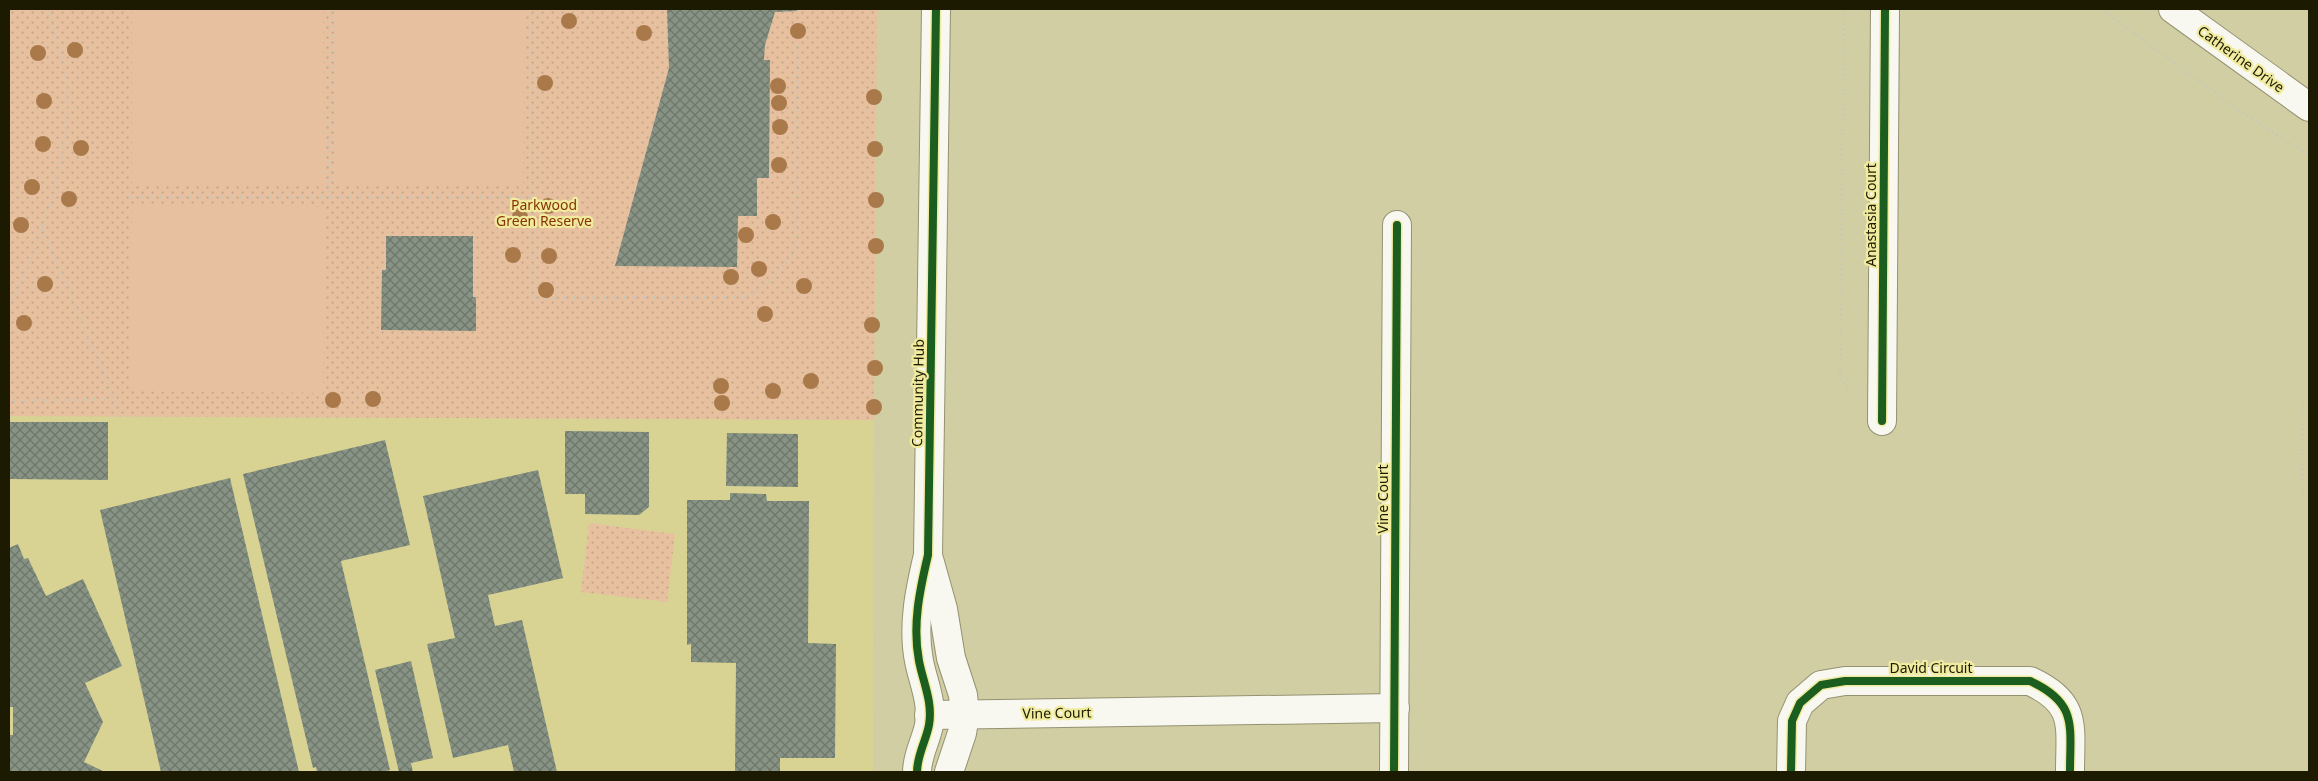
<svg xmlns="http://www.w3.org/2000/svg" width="2318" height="781" font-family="'Noto Sans',sans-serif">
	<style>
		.built { fill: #d8d392 }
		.park { fill: url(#park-dots) }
		.pitch { fill: #e7c19f }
		.building { fill: url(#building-cross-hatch) }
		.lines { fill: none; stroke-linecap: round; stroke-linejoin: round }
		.street-casing { stroke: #949271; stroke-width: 30 }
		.secondary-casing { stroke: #949271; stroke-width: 30 }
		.path { stroke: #c6c6b9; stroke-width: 3; stroke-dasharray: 1 4; stroke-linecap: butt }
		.street { stroke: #f8f8f1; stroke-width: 28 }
		.secondary { stroke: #f8f8f1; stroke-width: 28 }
		.cycleway-casing { stroke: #f0eb9f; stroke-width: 11 }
		.cycleway { stroke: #1b5e20; stroke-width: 8 }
		.tree { fill: #a9794a }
		.labels { text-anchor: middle; stroke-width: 4.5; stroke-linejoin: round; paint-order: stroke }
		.street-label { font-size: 14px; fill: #1c1a00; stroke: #f0eb9f }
		.park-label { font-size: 14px; fill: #883400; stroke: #f0eb9f }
	</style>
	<defs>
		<pattern id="park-dots" width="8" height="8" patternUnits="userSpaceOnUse" patternTransform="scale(1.25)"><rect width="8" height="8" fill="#e7c19f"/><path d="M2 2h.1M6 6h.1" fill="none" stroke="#c6a587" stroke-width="1.8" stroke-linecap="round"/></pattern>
		<pattern id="building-cross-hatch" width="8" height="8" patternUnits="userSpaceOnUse" patternTransform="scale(1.25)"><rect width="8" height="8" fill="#879384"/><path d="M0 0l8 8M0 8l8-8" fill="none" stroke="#6e776a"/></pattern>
	</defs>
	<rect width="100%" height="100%" fill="#d1cea4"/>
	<!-- built -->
	<polygon class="built" points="9,416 874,420 873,772 9,772"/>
	<!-- park -->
	<g class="park">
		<polygon points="9,9 877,9 874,420 9,416"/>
		<polygon points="589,523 675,534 667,602 581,592"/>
	</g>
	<!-- pitch -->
	<g class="pitch">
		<polygon points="132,9 323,9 324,186 132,186"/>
		<polygon points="336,9 524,9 523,186 336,186"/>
		<polygon points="132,204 325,207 323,393 130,391"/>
	</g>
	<!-- building -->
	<g class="building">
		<polygon points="667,9 797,9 797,11 775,12 765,45 764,60 770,60 769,178 757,178 757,216 738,216 737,267 615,266 669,68"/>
		<polygon points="386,236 473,236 473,297 476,297 476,331 381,330 382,270 386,270"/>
		<polygon points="9,422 108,422 108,480 9,479"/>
		<polygon points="565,431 649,432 649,507 639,515 585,514 585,494 565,494"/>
		<polygon points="727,433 798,434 798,487 726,486"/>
		<polygon points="385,440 410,545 341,561 390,770 382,772 317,772 316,767 313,768 243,474"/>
		<polygon points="538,470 563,578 488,595 495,626 522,620 557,772 514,772 508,745 453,758 427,644 455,638 423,496"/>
		<polygon points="230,478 299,772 161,772 100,510"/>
		<polygon points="730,493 766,494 767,501 809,501 808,643 836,644 835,758 780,758 780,772 735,772 736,663 691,662 691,644 687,645 687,500 730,500"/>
		<polygon points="18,544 24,559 28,558 46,596 83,579 122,666 85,683 103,722 84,762 105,772 9,772 9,735 13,735 13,707 9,707 9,548"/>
		<polygon points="411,661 433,758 411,763 413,772 399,772 375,670"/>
	</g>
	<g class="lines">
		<defs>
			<g id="street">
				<polyline points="2173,9 2309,107"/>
				<polyline points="1882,421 1885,9"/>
				<polyline points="929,715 1395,708"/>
				<polyline points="1394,772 1397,225"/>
				<path d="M1791,772L1792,721L1800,703L1821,685L1845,681H2030C2078,703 2070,726 2070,772"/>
			</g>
			<g id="secondary">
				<polyline points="929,559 943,609 951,658 963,695 965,715 962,733 949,772"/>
				<path d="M917,772C917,755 926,741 929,725C933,702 923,682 919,661C912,625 920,589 928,555L936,9"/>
			</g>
		</defs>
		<!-- street casing -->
		<use href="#street" class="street-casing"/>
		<!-- secondary casing -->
		<use href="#secondary" class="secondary-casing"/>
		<!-- path -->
		<g class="path">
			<polyline points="532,9 533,298 748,297 767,283 795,253 798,43"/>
			<polyline points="1844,9 1840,379 1848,387"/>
			<polyline points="2102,9 2244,114 2309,155"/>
			<polyline points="130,197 532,197"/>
			<polyline points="329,197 332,9"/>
			<polyline points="42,226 121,417"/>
			<path d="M9,309C39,243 67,171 67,98C68,73 55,33 48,9"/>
			<polyline points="9,401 113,399"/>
			<polyline points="2309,405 2303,405 2302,493 2309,493"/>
		</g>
		<!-- street -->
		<use href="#street" class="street"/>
		<!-- secondary -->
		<use href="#secondary" class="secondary"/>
		<defs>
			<g id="cycleway">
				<polyline points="1882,421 1885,9"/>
				<path d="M917,772C917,755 926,741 929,725C933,702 923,682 919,661C912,625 920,589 928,555L936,9"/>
				<polyline points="1394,772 1397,225"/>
				<path d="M1791,772L1792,721L1800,703L1821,685L1845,681H2030C2078,703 2070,726 2070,772"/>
			</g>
		</defs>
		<!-- cycleway casing -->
		<use href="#cycleway" class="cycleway-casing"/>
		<!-- cycleway -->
		<use href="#cycleway" class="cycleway"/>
	</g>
	<!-- trees -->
	<g class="tree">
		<circle cx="569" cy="21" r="8"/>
		<circle cx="798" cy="31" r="8"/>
		<circle cx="644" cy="33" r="8"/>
		<circle cx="75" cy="50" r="8"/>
		<circle cx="38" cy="53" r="8"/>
		<circle cx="545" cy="83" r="8"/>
		<circle cx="778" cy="86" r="8"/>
		<circle cx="874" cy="97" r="8"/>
		<circle cx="44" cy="101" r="8"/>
		<circle cx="779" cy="103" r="8"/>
		<circle cx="780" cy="127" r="8"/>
		<circle cx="43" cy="144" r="8"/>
		<circle cx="81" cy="148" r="8"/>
		<circle cx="875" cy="149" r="8"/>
		<circle cx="779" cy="165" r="8"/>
		<circle cx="32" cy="187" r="8"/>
		<circle cx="69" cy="199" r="8"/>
		<circle cx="876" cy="200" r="8"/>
		<circle cx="548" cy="206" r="8"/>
		<circle cx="520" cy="217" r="8"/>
		<circle cx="773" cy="222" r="8"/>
		<circle cx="21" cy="225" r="8"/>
		<circle cx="746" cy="235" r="8"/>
		<circle cx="876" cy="246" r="8"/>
		<circle cx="513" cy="255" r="8"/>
		<circle cx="549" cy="256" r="8"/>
		<circle cx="759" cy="269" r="8"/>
		<circle cx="731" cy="277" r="8"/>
		<circle cx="45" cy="284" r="8"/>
		<circle cx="804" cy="286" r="8"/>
		<circle cx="546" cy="290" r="8"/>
		<circle cx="765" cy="314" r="8"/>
		<circle cx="24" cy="323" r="8"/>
		<circle cx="872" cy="325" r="8"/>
		<circle cx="875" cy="368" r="8"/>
		<circle cx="811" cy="381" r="8"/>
		<circle cx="721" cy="386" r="8"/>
		<circle cx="773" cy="391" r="8"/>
		<circle cx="373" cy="399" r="8"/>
		<circle cx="333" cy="400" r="8"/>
		<circle cx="722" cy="403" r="8"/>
		<circle cx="874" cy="407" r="8"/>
	</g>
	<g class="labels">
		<!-- street labels -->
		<g class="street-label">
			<text transform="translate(2241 59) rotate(36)" y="5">Catherine Drive</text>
			<text transform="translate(1871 215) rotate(-90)" y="5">Anastasia Court</text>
			<text transform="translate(918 393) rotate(-89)" y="5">Community Hub</text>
			<text transform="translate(1383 499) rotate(-90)" y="5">Vine Court</text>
			<text x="1931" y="673">David Circuit</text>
			<text transform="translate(1057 713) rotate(-1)" y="5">Vine Court</text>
		</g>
		<!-- park labels -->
		<g class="park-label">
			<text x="544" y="210">Parkwood<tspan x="544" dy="16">Green Reserve</tspan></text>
		</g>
	</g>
	<!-- border -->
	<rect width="2318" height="781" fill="none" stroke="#1c1a00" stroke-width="20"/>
</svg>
